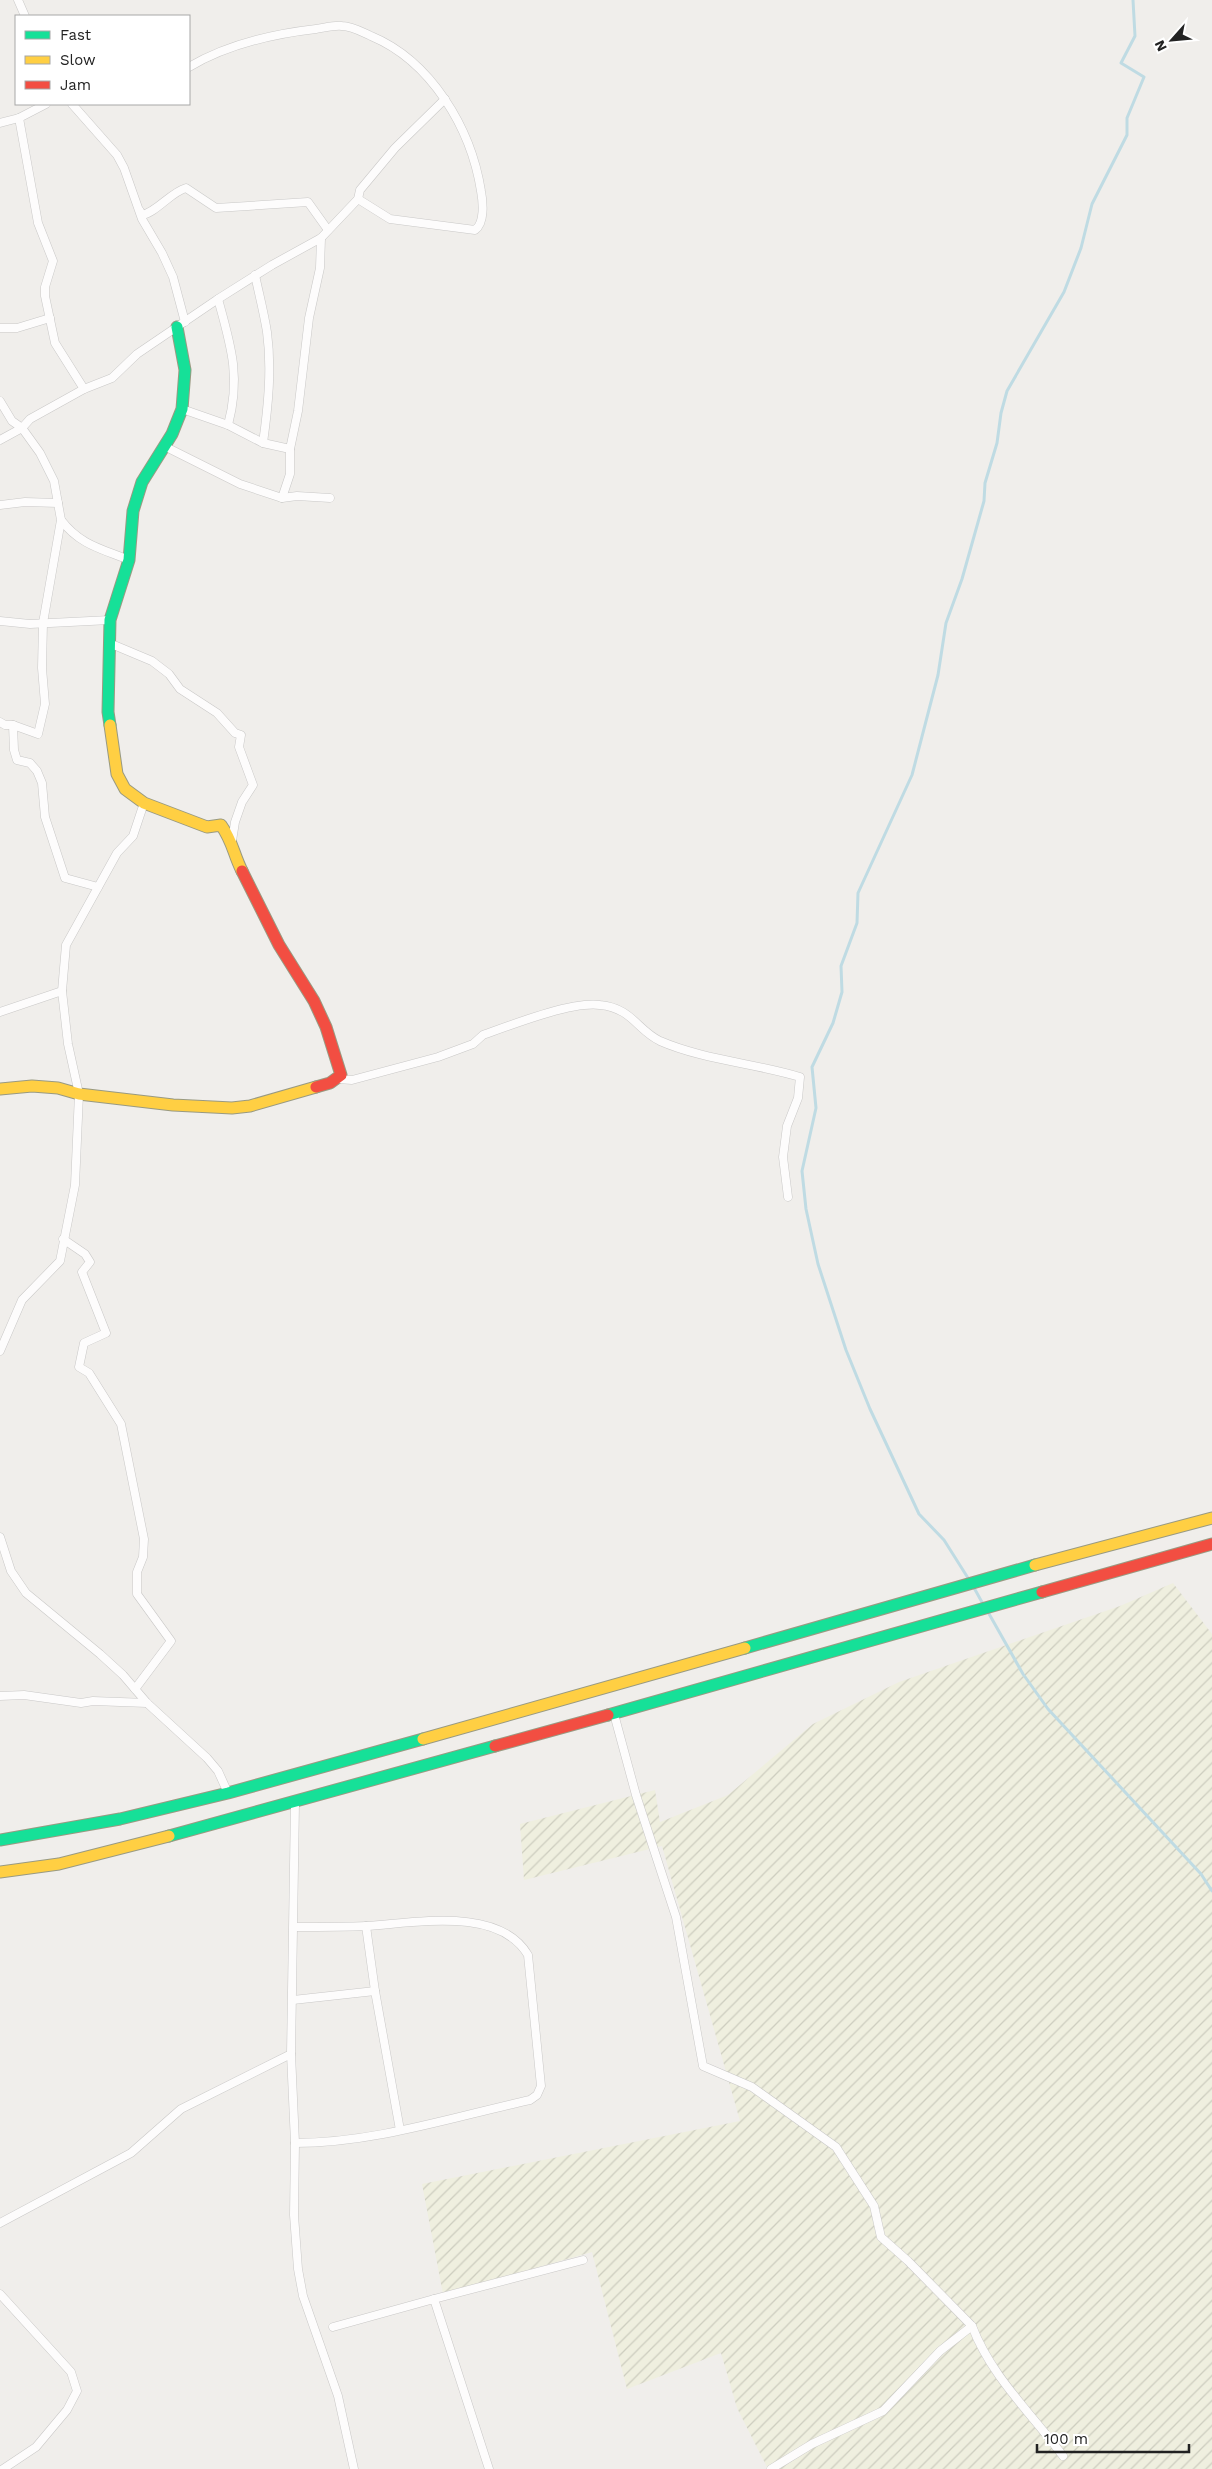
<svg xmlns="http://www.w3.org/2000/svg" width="1212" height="2469" font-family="'Work Sans',sans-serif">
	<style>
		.farmland { fill: url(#farmland-furrows) }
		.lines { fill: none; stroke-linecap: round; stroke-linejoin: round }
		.stream { stroke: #bfdbe3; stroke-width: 3 }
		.street-casing { stroke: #c9c8c7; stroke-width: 9 }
		.fast-casing { stroke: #999a82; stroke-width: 13 }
		.slow-casing { stroke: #999a82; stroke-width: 13 }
		.jam-casing { stroke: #999a82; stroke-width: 13 }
		.street { stroke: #fdfcfc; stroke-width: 8 }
		.fast { stroke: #16e098; stroke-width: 11 }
		.slow { stroke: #ffcf43; stroke-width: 11 }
		.jam { stroke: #f24e42; stroke-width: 11 }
	</style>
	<defs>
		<pattern id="farmland-furrows" width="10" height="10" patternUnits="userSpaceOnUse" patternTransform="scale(1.25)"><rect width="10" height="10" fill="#efefdf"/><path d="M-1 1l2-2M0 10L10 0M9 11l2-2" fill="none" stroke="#cdcdbf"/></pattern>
	</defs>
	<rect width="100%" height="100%" fill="#f0eeeb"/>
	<!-- farmland -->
	<polygon class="farmland" points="1173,1583 1212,1634 1212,2469 768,2469 737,2408 721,2353 627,2389 592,2252 443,2294 422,2184 740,2121 662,1846 524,1880 520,1824 655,1790 660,1822 728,1795 813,1724 899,1682 1120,1606"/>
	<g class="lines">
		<!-- stream -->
		<g class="stream">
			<polyline points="968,1578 944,1540 919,1514 870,1409 846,1350 818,1264 806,1209 802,1171 816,1108 812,1067 833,1023 842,992 841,966 857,923 858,893 912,775 938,675 946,623 962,579 984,501 985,483 997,443 1001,413 1007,391 1064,292 1081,248 1092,204 1127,135 1127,118 1144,77 1121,63 1135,36 1133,0"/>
			<polyline points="973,1586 983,1604"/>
			<polyline points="988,1612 1023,1674 1048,1709 1201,1874 1212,1891"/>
		</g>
		<defs>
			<g id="street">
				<polyline points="18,0 25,16"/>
				<path d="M189,67C228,44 272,34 316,29C324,28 334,25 342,26C352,26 362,32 371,36C431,61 471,128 481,191C483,202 485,223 475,230L390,219L358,199"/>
				<polyline points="72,104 117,155 124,168 142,219 162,253 173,277 185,322"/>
				<polyline points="19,118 38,223 53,261 45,287 45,296 55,343 84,389"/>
				<polyline points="0,123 19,118 46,104"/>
				<path d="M140,211L142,215C157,212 171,192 186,188L216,208L308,202L328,230"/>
				<path d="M255,275C259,294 264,313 267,332C272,369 268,407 263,443"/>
				<path d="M218,299C231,346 241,377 228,425"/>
				<polyline points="0,328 17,328 50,318"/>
				<polyline points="0,401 12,421 22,428 40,453 54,481 61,520 43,623 42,668 45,704 38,734 13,725"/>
				<polyline points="182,409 228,425 263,443 290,449"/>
				<polyline points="0,440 22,428 30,419 84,389 112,378 137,354 218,299 272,265 321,238 358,199 360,190 395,148 445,99"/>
				<polyline points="164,446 240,484 282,498 297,496 330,498"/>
				<polyline points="282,498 290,474 290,449 298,411 309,318 320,268 321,238"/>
				<polyline points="0,505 25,502 58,503"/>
				<path d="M61,520C80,545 102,549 129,560"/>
				<polyline points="0,621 30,624 110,620"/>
				<polyline points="109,643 152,661 169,674 180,689 217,713 235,733 241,735 239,747 253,785 242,802 235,822 232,841"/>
				<polyline points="0,722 5,725 13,725 14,750 17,760 30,763 37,771 42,783 45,817 65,878 98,887"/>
				<polyline points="0,1012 62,991"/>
				<path d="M338,1079L352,1080L438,1057L473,1044L483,1035C511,1025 572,1001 600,1005C632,1008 637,1030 660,1041C704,1060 754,1063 800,1077L798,1098L787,1126L783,1157L788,1197"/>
				<polyline points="63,1239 85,1254 90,1262 82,1272 106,1333 84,1343 79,1367 89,1373 121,1424 144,1539 143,1557 137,1572 137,1594 171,1641 135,1689"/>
				<polyline points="0,1351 22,1300 60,1261 75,1185 79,1094 68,1044 62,991 66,945 117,853 133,836 144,803"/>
				<polyline points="0,1537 11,1571 26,1593 100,1654 123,1675 147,1703 207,1758 218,1771 228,1793"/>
				<polyline points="0,1696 24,1695 81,1703 93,1701 147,1703"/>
				<polyline points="614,1714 636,1795 676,1917 703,2066 752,2087 836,2147 874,2206 881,2237 908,2261 972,2326 940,2351 883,2411 812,2444 771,2469"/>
				<polyline points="295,1803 291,2054 295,2143 294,2215 298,2269 303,2296 338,2396 354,2469"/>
				<polyline points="366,1926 375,1991 400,2130"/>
				<path d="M294,1927C319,1927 343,1927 367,1926C415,1923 499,1906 528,1955L541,2086L537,2095L530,2100C453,2117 374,2143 295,2143"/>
				<polyline points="293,2000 375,1991"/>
				<polyline points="0,2223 131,2153 181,2109 291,2054"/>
				<polyline points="0,2294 71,2372 77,2391 67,2410 36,2447 3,2469"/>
				<polyline points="434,2299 583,2260"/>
				<path d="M972,2326C991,2376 1031,2413 1063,2456"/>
				<polyline points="333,2327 434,2299 489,2469"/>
			</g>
			<g id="fast">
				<polyline points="110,725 108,712 110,620 129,560 133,511 142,482 172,434 182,409 185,370 177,327"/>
				<polyline points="745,1648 1035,1565"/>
				<polyline points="608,1715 1042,1592"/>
				<polyline points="169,1836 495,1746"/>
				<polyline points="0,1840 120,1819 228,1793 423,1739"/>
			</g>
			<g id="slow">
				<path d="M110,725L117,774L125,789L144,803L207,827L221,825C233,842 233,853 242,871"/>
				<polyline points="0,1089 32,1086 58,1088 79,1094 173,1105 232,1108 250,1106 316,1087"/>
				<polyline points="1035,1565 1212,1518"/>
				<polyline points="423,1739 745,1648"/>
				<polyline points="0,1872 59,1864 169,1836"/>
			</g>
			<g id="jam">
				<polyline points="242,871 279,945 314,1001 326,1027 341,1075 330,1083 316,1087"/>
				<polyline points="1042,1592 1212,1544"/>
				<polyline points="495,1746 608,1715"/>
			</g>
		</defs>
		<!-- street casing -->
		<use href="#street" class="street-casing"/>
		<!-- fast casing -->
		<use href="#fast" class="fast-casing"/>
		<!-- slow casing -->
		<use href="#slow" class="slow-casing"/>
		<!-- jam casing -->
		<use href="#jam" class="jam-casing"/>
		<!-- street -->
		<use href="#street" class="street"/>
		<!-- fast -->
		<use href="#fast" class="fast"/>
		<!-- slow -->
		<use href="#slow" class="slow"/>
		<!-- jam -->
		<use href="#jam" class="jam"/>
	</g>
	<!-- legend -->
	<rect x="15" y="15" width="175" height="90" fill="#ffffff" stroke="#a7a7a7"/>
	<rect x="25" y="31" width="25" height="8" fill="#16e098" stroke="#a7a7a7"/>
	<text x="60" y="40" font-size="15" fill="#222222">Fast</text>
	<rect x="25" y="56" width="25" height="8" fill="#ffcf43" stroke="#a7a7a7"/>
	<text x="60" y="65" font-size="15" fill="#222222">Slow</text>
	<rect x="25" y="81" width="25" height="8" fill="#f24e42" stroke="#a7a7a7"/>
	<text x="60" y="90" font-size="15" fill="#222222">Jam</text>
	<!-- north arrow -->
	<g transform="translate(1172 40) rotate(243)" stroke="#ffffff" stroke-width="4" paint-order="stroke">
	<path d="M0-4L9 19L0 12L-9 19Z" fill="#222222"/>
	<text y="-8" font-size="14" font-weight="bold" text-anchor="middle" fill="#222222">N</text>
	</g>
	<!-- scale -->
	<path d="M1037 2444v8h152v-8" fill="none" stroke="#222222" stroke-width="2.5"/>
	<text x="1044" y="2444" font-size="15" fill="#222222" stroke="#ffffff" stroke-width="4" paint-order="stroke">100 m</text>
</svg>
